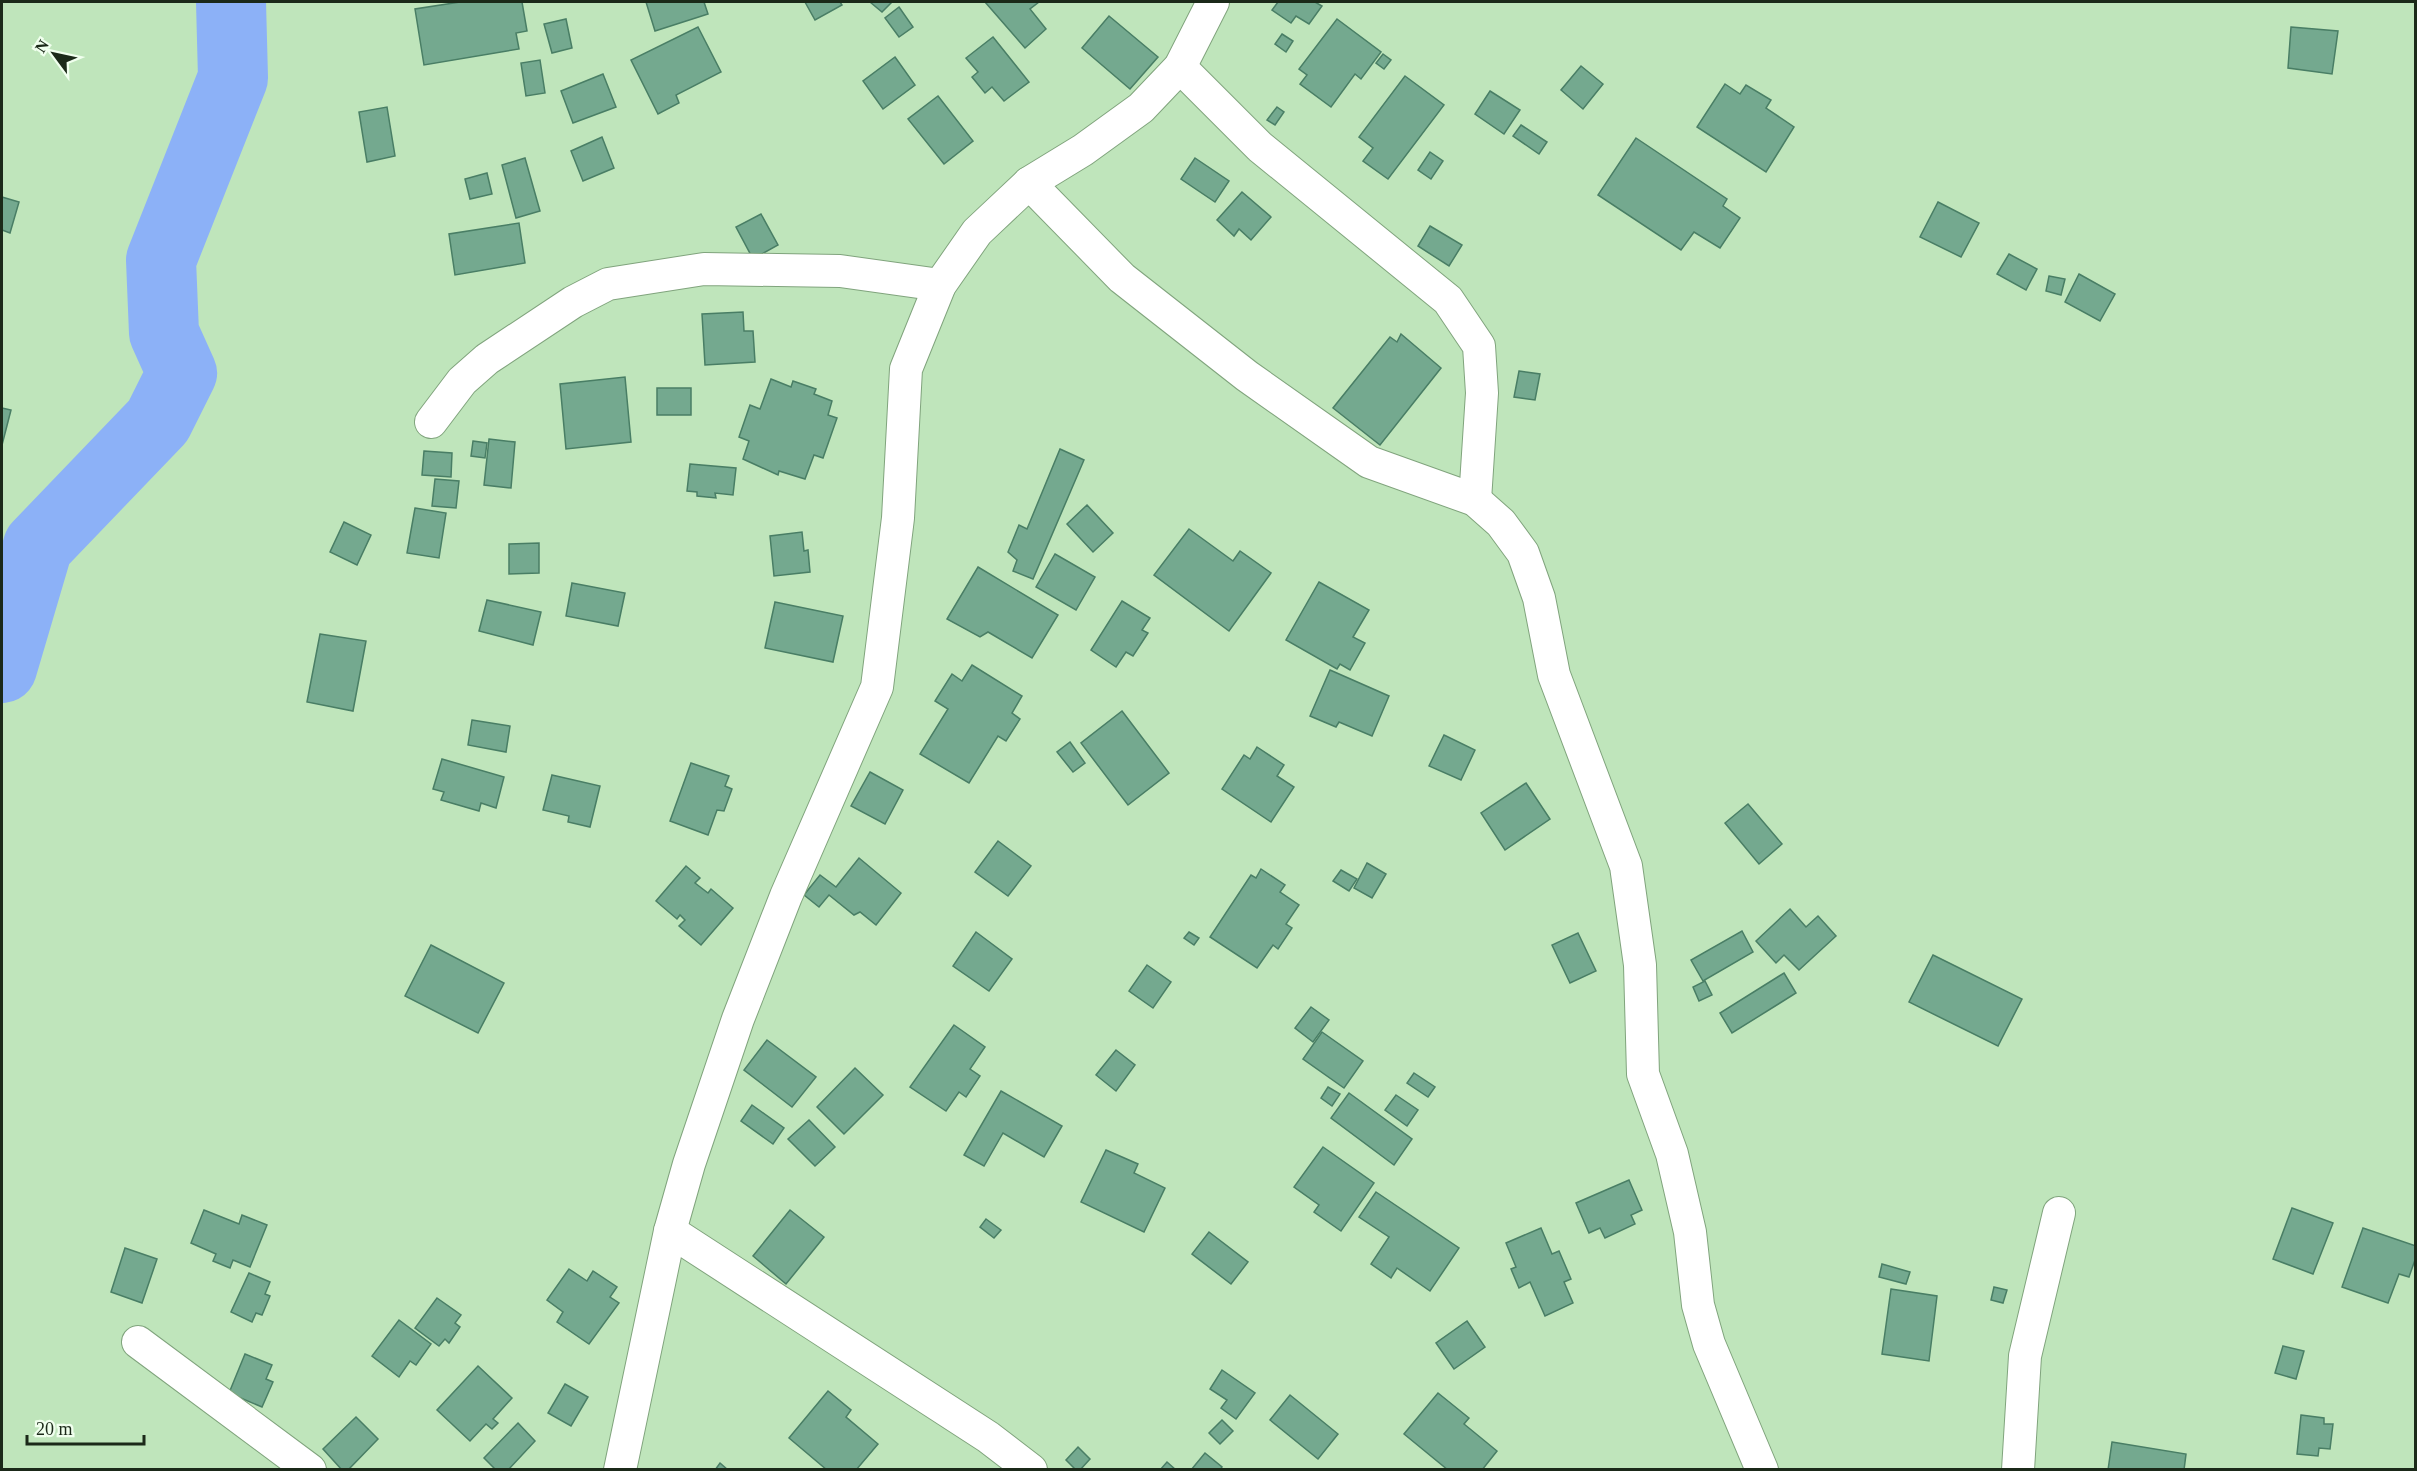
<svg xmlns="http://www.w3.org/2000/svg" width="2417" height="1471" font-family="'Times New Roman',serif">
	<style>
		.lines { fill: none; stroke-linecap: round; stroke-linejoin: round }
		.river { stroke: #8cb1f7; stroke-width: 70 }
		.building { fill: #74a98f; stroke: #497e65; stroke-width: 1.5 }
		.minor-casing { stroke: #80a47d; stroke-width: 34 }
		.minor { stroke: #fff; stroke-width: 32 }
	</style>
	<rect width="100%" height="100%" fill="#bfe5bb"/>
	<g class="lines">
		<!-- river -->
		<polyline class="river" points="2,668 38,546 158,421 182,373 164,333 161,260 233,78 231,2"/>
	</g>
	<!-- building -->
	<g class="building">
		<polygon points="460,2 522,2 527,31 516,33 519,49 424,65 415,9"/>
		<polygon points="646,2 704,2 708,14 655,31"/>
		<polygon points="805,2 840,2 842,5 815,20"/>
		<polygon points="870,2 892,2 882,12"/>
		<polygon points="985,2 1039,2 1030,9 1046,29 1025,48"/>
		<polygon points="1278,2 1315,2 1322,6 1309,24 1296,16 1291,23 1272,10"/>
		<polygon points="899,7 913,27 899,37 885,18"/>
		<polygon points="1109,16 1158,57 1130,89 1082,48"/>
		<polygon points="566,19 572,48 552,53 544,24"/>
		<polygon points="1337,19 1381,52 1361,79 1355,74 1331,107 1300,84 1307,75 1299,69"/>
		<polygon points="698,27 721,72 676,95 679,103 658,114 631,60"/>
		<polygon points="2291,27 2338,31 2332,74 2288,68"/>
		<polygon points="1282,34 1293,41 1286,52 1275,44"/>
		<polygon points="993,37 1029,82 1004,101 992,87 985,93 972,77 978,72 966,58"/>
		<polygon points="1383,54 1391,60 1384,69 1376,63"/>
		<polygon points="895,57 915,85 883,109 863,81"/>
		<polygon points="540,60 545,93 526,96 521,63"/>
		<polygon points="1581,66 1603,84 1583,109 1561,90"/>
		<polygon points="603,74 616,107 573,123 561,91"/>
		<polygon points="1405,76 1444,105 1388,179 1363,161 1373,148 1359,137"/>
		<polygon points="1725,84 1740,94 1746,85 1771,100 1766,108 1794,127 1766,172 1697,127"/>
		<polygon points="1490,91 1520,110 1504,134 1475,114"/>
		<polygon points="938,96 973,141 944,164 908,119"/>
		<polygon points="387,107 395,156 367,162 359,112"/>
		<polygon points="1277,107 1284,112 1275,125 1267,120"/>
		<polygon points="1521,125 1547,142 1539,154 1513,136"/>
		<polygon points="602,137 614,168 583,181 571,151"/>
		<polygon points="1636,138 1727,199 1723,206 1740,218 1720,248 1694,232 1681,250 1598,195"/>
		<polygon points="1430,152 1443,161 1431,179 1418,170"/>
		<polygon points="525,158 540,211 516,218 502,165"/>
		<polygon points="1195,158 1229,181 1215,202 1181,179"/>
		<polygon points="487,173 492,194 470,199 465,179"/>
		<polygon points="1242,192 1271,217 1251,240 1239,229 1234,236 1217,220"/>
		<polygon points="2,197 19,202 10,233 2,230"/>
		<polygon points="1938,202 1979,223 1961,257 1920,237"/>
		<polygon points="761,214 778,245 753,259 736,227"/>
		<polygon points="519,223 525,263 455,275 449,234"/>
		<polygon points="1430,226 1462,245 1449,266 1418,246"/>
		<polygon points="2009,254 2037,269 2026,290 1997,274"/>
		<polygon points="2079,274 2115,294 2100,321 2065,302"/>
		<polygon points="2049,276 2065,279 2061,295 2046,291"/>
		<polygon points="743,312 744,331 753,331 755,362 705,365 702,314"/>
		<polygon points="1401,334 1441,368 1380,445 1333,408 1390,337 1397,342"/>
		<polygon points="1519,371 1540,374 1535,400 1514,397"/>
		<polygon points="625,377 631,442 566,449 560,384"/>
		<polygon points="771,379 791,387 793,381 816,389 814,394 832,401 828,415 837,418 823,458 814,455 805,479 779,471 778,475 743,459 749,441 739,437 750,405 760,409"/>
		<rect x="657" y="388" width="34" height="27"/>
		<polygon points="2,408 11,410 2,445"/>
		<polygon points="489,439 515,442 511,488 484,485"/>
		<polygon points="473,441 487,443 485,458 471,456"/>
		<polygon points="1060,449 1084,460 1033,579 1013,571 1017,560 1008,552 1019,525 1027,529"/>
		<polygon points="424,451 452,453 451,477 422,475"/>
		<polygon points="690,464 736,468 733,495 715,493 716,498 697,496 697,492 687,491"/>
		<polygon points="435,479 459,481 456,508 432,506"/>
		<polygon points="1087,505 1113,533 1093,552 1067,524"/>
		<polygon points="415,508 446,513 439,558 407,553"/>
		<polygon points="344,522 371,535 357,565 330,552"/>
		<polygon points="1189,529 1233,561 1240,551 1271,573 1229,631 1154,575"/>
		<polygon points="802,532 804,551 808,550 810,572 774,576 770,536"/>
		<polygon points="539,543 539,573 509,574 509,544"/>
		<polygon points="1055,554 1095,577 1076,610 1036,587"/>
		<polygon points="978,567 1058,615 1032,658 988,632 980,637 947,619"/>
		<polygon points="1319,582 1369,610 1353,637 1365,643 1350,670 1340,664 1337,669 1286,640"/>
		<polygon points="572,583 625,593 618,626 566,616"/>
		<polygon points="487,600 541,612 533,645 479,631"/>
		<polygon points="1122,601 1150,618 1142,630 1148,633 1133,656 1126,652 1116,667 1091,650"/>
		<polygon points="775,602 843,616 833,662 765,648"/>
		<polygon points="320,634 366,641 353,711 307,702"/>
		<polygon points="972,665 1022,696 1012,713 1020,719 1006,741 998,736 969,783 920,754 948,709 935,701 952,674 962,681"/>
		<polygon points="1330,670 1389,696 1372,736 1339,722 1336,727 1310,716"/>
		<polygon points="1122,711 1169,773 1128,805 1081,743"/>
		<polygon points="472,720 510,726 506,752 468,745"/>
		<polygon points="1444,735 1475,750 1461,780 1429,766"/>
		<polygon points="1070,742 1085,763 1073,772 1057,752"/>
		<polygon points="1257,747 1284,765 1277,776 1294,787 1271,822 1222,789 1244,755 1250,759"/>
		<polygon points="442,759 504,777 496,808 481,803 479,811 441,800 444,792 433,789"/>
		<polygon points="691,763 729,776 725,786 732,789 724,811 717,810 708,835 670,821"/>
		<polygon points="870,772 903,790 885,824 851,806"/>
		<polygon points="552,775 600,786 590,827 568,822 569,816 543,810"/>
		<polygon points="1526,783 1550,819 1505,850 1481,813"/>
		<polygon points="1748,804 1782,844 1759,864 1725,823"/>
		<polygon points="998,841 1031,866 1008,896 975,872"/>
		<polygon points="859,858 901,893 876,925 860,912 854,915 829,895 819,907 804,895 820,875 836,887"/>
		<polygon points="1367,863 1386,874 1372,898 1354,888"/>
		<polygon points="686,866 700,878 695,883 708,893 711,889 733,908 701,945 679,926 685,920 680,915 677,919 656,901"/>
		<polygon points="1261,869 1285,885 1280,892 1299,905 1286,924 1292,928 1278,949 1273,945 1257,968 1210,937 1251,875 1256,878"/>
		<polygon points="1341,870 1357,879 1349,891 1333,881"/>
		<polygon points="1790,909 1806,927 1818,916 1836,936 1799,970 1784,955 1776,963 1756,941"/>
		<polygon points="1742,931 1753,952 1703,981 1691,960"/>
		<polygon points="976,932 1012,959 989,991 953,966"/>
		<polygon points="1189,932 1199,938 1194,945 1184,938"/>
		<polygon points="1578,933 1596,971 1570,983 1552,945"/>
		<polygon points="431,945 504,983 478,1033 405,996"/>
		<polygon points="1933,955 2022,999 1998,1046 1909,1002"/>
		<polygon points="1147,965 1171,982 1153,1008 1129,991"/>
		<polygon points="1784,973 1796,993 1732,1033 1720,1013"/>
		<polygon points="1705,981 1712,995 1699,1001 1693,987"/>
		<polygon points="1311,1007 1329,1020 1313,1042 1295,1028"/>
		<polygon points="954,1025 985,1047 970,1069 980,1076 966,1097 959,1092 946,1111 910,1087"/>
		<polygon points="1322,1032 1363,1061 1344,1088 1303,1059"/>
		<polygon points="767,1040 816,1077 792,1107 744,1070"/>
		<polygon points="1116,1050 1135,1065 1116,1091 1096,1075"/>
		<polygon points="855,1068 883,1095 844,1134 817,1107"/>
		<polygon points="1414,1073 1435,1087 1428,1097 1407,1083"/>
		<polygon points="1328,1087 1340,1094 1332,1106 1321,1098"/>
		<polygon points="1001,1091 1062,1126 1044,1157 1003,1133 984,1166 964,1155"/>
		<polygon points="1349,1093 1412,1139 1394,1165 1331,1118"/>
		<polygon points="1396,1095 1418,1110 1407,1126 1385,1110"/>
		<polygon points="752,1105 784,1128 773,1144 741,1121"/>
		<polygon points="809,1120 835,1147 815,1166 788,1139"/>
		<polygon points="1323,1147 1374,1183 1341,1231 1314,1212 1319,1205 1294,1187"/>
		<polygon points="1106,1150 1138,1164 1134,1173 1165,1188 1144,1232 1081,1202"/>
		<polygon points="1629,1180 1642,1210 1631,1215 1635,1224 1605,1238 1600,1228 1589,1233 1576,1203"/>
		<polygon points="1376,1192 1459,1248 1430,1291 1397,1268 1391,1278 1371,1264 1389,1237 1359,1217"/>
		<polygon points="2292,1208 2333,1223 2313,1274 2273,1259"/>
		<polygon points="204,1210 239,1224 242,1215 267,1225 250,1267 233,1260 230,1268 213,1261 216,1254 191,1243"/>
		<polygon points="790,1210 824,1237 786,1284 753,1256"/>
		<polygon points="986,1219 1001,1230 994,1238 980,1227"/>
		<polygon points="1541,1228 1552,1254 1559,1251 1571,1279 1564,1282 1573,1303 1545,1316 1530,1282 1519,1288 1511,1269 1516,1267 1506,1243"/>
		<polygon points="2363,1228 2416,1246 2416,1257 2409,1277 2399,1274 2388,1303 2342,1287"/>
		<polygon points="1209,1232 1248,1262 1231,1284 1192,1254"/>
		<polygon points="125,1248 157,1259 142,1303 111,1292"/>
		<polygon points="1882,1264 1910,1272 1906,1284 1879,1277"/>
		<polygon points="569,1269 587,1281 593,1271 617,1287 610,1297 619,1303 589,1344 557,1322 563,1312 547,1300"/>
		<polygon points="249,1273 270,1282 265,1294 270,1296 262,1315 256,1313 252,1322 231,1312"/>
		<polygon points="1994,1287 2007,1290 2003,1303 1991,1300"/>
		<polygon points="1891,1289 1937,1296 1929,1361 1882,1354"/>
		<polygon points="437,1298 461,1315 455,1323 460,1327 449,1343 445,1339 439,1346 415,1328"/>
		<polygon points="399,1320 431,1344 416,1365 410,1361 399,1377 372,1356"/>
		<polygon points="1467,1321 1485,1347 1454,1369 1436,1343"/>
		<polygon points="2283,1346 2304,1351 2296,1379 2275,1373"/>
		<polygon points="245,1354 272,1365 266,1379 273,1382 262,1407 229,1393"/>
		<polygon points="478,1366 512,1398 493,1419 498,1423 492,1429 486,1424 470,1441 437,1410"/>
		<polygon points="1222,1370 1255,1393 1236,1419 1221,1408 1227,1400 1210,1389"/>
		<polygon points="565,1384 588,1397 571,1426 548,1413"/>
		<polygon points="828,1391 851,1410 846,1417 878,1444 856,1470 827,1470 789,1438"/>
		<polygon points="1438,1393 1469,1418 1464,1424 1497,1451 1482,1470 1448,1470 1404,1434"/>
		<polygon points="1290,1395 1338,1434 1318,1459 1270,1420"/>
		<polygon points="2301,1415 2324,1418 2324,1424 2333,1424 2330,1449 2319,1448 2318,1456 2297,1454"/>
		<polygon points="356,1417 378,1439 348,1470 342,1470 323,1449"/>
		<polygon points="1222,1420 1233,1431 1220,1444 1209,1433"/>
		<polygon points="518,1423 535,1441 508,1470 496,1470 484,1458"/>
		<polygon points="2112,1442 2186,1454 2184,1470 2108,1470"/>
		<polygon points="1078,1447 1090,1459 1080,1470 1076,1470 1066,1460"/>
		<polygon points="1205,1453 1222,1467 1220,1470 1191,1470"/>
		<polygon points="1167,1462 1176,1470 1160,1470"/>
		<polygon points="720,1463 728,1470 715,1470"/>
	</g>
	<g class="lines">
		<defs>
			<g id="minor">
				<polyline points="1180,67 1260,147 1448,300 1479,346 1482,393 1475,500"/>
				<polyline points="1029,183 1122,278 1247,376 1369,462 1475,500 1501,523 1523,553 1539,598 1554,675 1626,866 1640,965 1643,1074 1672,1154 1690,1232 1698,1305 1709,1344 1762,1470"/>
				<polyline points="431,422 462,381 487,359 573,302 608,284 704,269 840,271 940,285"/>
				<polyline points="670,1231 988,1437 1031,1470"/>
				<polyline points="138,1342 310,1470"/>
				<polyline points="620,1470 670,1231 689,1164 738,1019 786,896 877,687 898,518 906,369 940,285 977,232 1029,183 1083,150 1141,108 1180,67 1213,2"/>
				<polyline points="2018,1470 2025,1356 2059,1213"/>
			</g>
		</defs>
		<!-- minor casing -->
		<use href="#minor" class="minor-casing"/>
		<!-- minor -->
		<use href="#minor" class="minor"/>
	</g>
	<!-- border -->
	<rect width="2417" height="1471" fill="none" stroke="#1b2919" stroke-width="6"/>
	<!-- north arrow -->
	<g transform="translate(54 54) rotate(303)" stroke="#f0ffee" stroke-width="4.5" paint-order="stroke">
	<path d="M0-4.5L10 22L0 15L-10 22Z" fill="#1b2919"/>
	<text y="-9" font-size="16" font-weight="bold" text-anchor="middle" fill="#1b2919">N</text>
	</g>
	<!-- scale -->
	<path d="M27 1435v9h117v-9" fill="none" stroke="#1b2919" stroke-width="3"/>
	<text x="36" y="1435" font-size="18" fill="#1b2919" stroke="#f0ffee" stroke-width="4.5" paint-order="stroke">20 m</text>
</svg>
